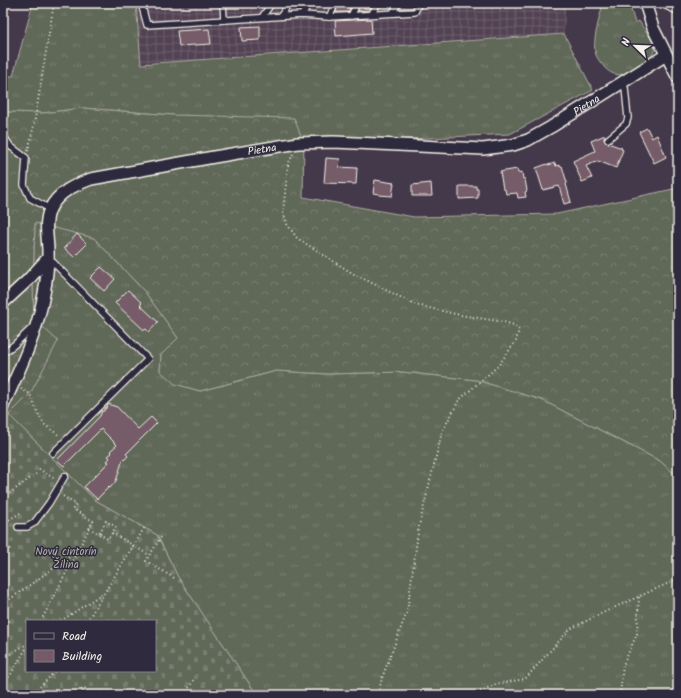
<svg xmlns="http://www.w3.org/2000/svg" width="681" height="698" font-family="Kalam,sans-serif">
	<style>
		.industrial { fill: url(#industrial-grid) }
		.grass { fill: url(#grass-tufts); stroke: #aaaca0 }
		.forest { fill: url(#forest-crowns); stroke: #aaaca0 }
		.cemetery { fill: url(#cemetery-stones); stroke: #aaaca0; fill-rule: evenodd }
		.building { fill: #745b67; stroke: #f4f1e8 }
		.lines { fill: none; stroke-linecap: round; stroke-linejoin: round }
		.lane-casing { stroke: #f4f1e8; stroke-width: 8 }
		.street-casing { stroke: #f4f1e8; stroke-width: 14 }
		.path { stroke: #f4f1e8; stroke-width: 2; stroke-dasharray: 1 3; stroke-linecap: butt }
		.lane { stroke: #2f2a3d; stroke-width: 5.5 }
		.street { stroke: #2f2a3d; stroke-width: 11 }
		.labels { text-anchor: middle; stroke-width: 3; stroke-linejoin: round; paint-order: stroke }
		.street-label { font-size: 11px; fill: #f4f1e8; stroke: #2f2a3d }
		.park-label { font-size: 11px; fill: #b2b3a8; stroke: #2f2a3d }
	</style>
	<defs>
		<pattern id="industrial-grid" width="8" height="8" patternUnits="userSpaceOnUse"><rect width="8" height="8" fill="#524353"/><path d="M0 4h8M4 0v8" fill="none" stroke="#6c5f6c"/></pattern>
		<pattern id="grass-tufts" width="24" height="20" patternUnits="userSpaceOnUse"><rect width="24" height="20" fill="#616759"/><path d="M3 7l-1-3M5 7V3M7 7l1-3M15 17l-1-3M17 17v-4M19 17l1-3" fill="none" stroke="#787d71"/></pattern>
		<pattern id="forest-crowns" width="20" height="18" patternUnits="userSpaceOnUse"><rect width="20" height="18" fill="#616759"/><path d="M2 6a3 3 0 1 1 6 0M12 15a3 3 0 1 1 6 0" fill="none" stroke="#787d71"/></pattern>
		<pattern id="cemetery-stones" width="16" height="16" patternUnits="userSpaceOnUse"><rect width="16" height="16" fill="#616759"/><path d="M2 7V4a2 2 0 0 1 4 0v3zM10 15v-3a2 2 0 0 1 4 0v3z" fill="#787d71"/></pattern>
	</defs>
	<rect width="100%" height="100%" fill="#44394a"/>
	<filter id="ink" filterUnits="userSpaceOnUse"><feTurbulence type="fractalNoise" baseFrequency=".025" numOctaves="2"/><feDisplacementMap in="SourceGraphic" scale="8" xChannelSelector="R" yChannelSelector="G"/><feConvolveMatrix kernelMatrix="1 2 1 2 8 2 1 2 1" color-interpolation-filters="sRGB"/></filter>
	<g filter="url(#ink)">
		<!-- industrial -->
		<polygon class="industrial" points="136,3 566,3 564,34 140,64"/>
		<!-- grass -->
		<g class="grass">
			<polygon points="33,3 136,3 141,64 564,34 593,90 510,134 304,144 173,115 83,108 43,113 6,112 3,113 3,76 13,76"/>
			<path d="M603,3H629L635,23L639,21C643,28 648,34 652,40C662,58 637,67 625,74C617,76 611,74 605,68C602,64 598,60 596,55C591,43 600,17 603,3Z"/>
			<polygon points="35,222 94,238 145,292 178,338 161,355 160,371 176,384 200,391 276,371 328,374 402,372 476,380 542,400 660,461 678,477 678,695 257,695 178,577 157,535 95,500 9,415 30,394 34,319 33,286"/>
		</g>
		<!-- forest -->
		<polygon class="forest" points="83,108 173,115 294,118 304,144 303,197 414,217 557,214 678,188 678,477 660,461 542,400 476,380 402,372 328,374 276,371 200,391 175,384 160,371 161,355 178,338 145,292 94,238 35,223 33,286 34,319 58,341 30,394 9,415 3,430 3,113 6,112 43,113"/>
		<!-- cemetery -->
		<path class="cemetery" d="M9,415L95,500L157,535L178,577L257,695H3V430ZM27,621H155V671H27Z"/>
		<!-- building -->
		<g class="building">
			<polygon points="334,3 370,3 371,7 369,10 358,11 359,6 357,4 354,4 351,6 348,12 336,12 337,8 336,6 334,5"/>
			<polygon points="371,19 372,33 336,36 335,21"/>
			<polygon points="260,26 260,40 242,41 241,27"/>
			<polygon points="209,29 211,44 179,46 177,31"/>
			<polygon points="647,128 652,138 657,135 666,157 654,163 639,132"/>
			<polygon points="605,135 604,139 605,142 622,148 621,149 623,150 616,168 598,161 586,166 592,178 582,182 573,161 595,151 591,141"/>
			<polygon points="326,158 340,159 339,167 357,168 356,184 324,183"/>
			<polygon points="555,163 556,166 560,165 560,167 562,166 567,183 566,184 571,202 564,204 559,186 543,190 536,168 547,164 548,165"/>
			<polygon points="517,169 518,173 522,172 523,179 525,179 527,191 525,192 526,197 518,198 517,193 506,194 505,189 503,189 500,172"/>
			<polygon points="375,180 394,183 392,196 379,195 379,194 373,193"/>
			<polygon points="431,183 432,196 412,196 412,185"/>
			<polygon points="459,186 476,186 476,189 478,189 478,198 459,199"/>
			<polygon points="77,234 87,244 74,257 64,248"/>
			<polygon points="101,267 115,279 104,291 90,278"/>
			<polygon points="128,290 142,303 140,305 158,322 149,332 146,329 144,330 115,303"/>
			<polygon points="108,404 117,407 138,429 151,417 157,423 126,454 128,456 122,462 116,481 110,488 109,487 97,499 84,487 109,462 107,461 110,458 108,456 112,453 110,451 117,445 101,429 64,466 57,460 100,416 102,411 104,411 105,408 107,408"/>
		</g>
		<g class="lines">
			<defs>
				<g id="lane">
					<polyline points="141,3 147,25 302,15 329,17 415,12 419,3"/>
					<polyline points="223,3 224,20"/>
					<polyline points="659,3 675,10 678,11"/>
					<polyline points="393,13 397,5"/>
					<polyline points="372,14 376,6"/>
					<polyline points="302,15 309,3"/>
					<polyline points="281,16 289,3"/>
					<polyline points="351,16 355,8"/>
					<polyline points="262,17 272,3"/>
					<polyline points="329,17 333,9"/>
					<polyline points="3,135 10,146 26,158 24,185 30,198 50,209"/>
					<polyline points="608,139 626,124 628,118 625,88 622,83"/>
					<polyline points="49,258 148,359 53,453"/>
					<polyline points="3,353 14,345 34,326"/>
					<polyline points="18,527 27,527 34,523 49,503 65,476"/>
				</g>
				<g id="street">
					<polyline points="645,3 653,28 678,78"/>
					<polyline points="3,303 28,280 48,258"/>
					<path id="s1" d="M3,406C20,369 37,333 44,294C46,282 48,269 48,257C49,241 43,224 50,209C58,192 75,185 91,179L214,157L298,143L334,142L483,149L513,145L528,140L551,127L666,55"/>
				</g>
			</defs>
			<!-- lane casing -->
			<use href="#lane" class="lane-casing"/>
			<!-- street casing -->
			<use href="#street" class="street-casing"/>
			<!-- path -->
			<g class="path">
				<polyline points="28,151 34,125 54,3"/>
				<polyline points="293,154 288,165 283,212 287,224 297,238 352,273 416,305 460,315 504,322 514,325 519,330 516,341 498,366 459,400 442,432 419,526 407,612 382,678 378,695"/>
				<polyline points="21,389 30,394 39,416 45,425 60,436"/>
				<polyline points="39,469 55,479"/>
				<polyline points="3,498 36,474"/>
				<polyline points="3,525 10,519 22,512"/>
				<polyline points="89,528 108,539 116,527 106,521 99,534"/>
				<polyline points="112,533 149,555"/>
				<polyline points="161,537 146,561 174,578"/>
				<polyline points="3,554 12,547"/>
				<polyline points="3,604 75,553"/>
				<polyline points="41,621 93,521 73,509 76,504 61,495"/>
				<polyline points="61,621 103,593"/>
				<polyline points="87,621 145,527"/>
				<polyline points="3,658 27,644"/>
				<polyline points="3,683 11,674 27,647"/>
				<polyline points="31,695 45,682 55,671"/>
				<polyline points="80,695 86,687"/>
				<polyline points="185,695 194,679"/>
				<polyline points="473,695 496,684 525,679 570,629 611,609 678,579"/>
				<polyline points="620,695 623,665 637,634 639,596"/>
			</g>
			<!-- lane -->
			<use href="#lane" class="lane"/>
			<!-- street -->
			<use href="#street" class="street"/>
		</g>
	</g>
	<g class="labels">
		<!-- street labels -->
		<g class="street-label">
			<text dy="4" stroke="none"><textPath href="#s1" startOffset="767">Pietna</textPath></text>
			<text dy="4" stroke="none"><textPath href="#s1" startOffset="431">Pietna</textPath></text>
		</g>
		<!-- park labels -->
		<g class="park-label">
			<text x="66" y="555">Nový cintorín<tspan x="66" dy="13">Žilina</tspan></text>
		</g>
	</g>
	<!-- margin -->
	<rect width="681" height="698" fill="none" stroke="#2f2a3d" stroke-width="16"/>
	<rect x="8" y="8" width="665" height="682" fill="none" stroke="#f4f1e8" stroke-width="1.5" filter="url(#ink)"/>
	<!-- legend -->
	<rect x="26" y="620" width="130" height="52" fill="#2f2a3d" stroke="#7e7a81"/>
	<rect x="34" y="633" width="20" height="6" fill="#2f2a3d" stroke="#7e7a81"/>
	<text x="62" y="640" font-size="12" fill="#f4f1e8">Road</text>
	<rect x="34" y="650" width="20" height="12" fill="#745b67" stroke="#7e7a81"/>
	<text x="62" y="660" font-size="12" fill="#f4f1e8">Building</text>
	<!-- north arrow -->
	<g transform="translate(635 46) rotate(293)" stroke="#2f2a3d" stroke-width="3" paint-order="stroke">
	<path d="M0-3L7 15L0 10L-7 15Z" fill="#f4f1e8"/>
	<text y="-6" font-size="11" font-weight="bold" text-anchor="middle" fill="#f4f1e8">N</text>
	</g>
</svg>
